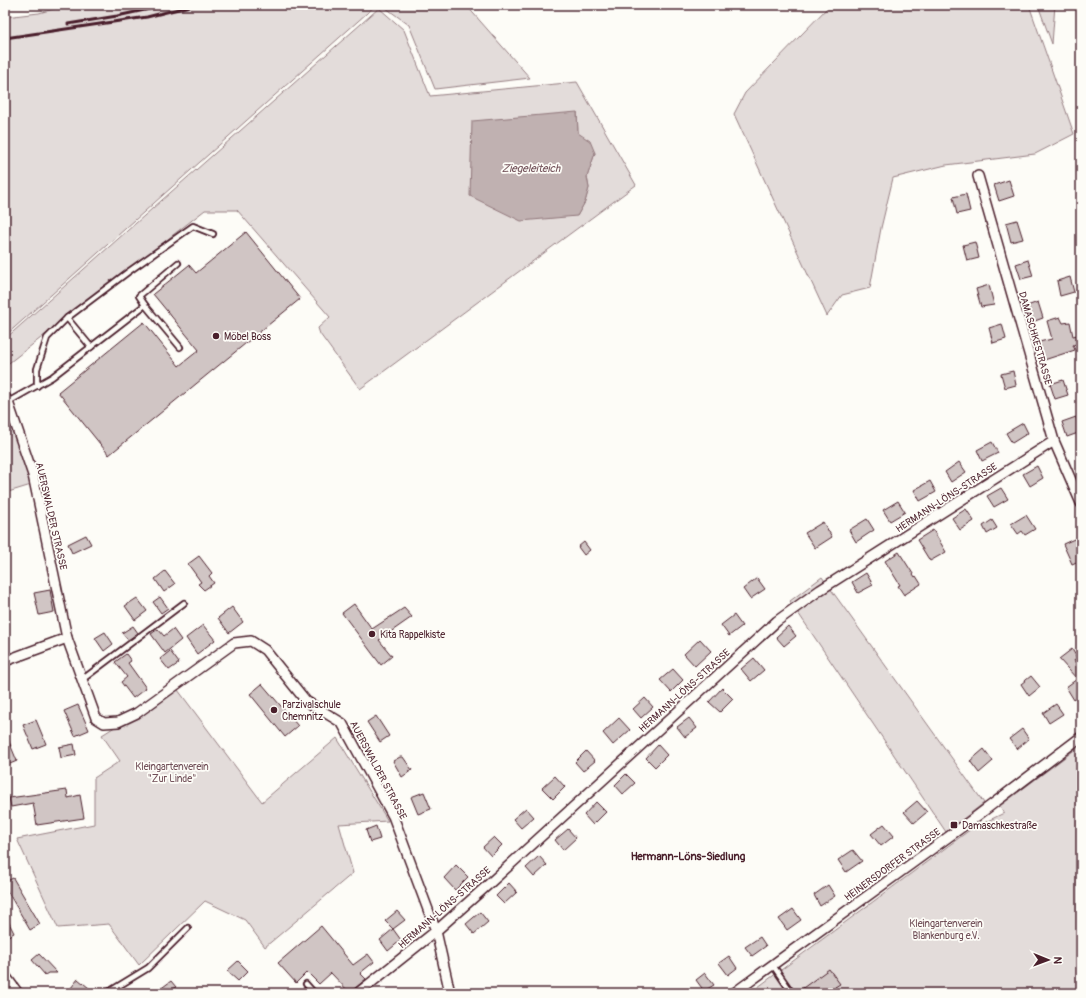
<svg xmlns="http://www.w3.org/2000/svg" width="1086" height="998" font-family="Pangolin,sans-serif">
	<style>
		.green { fill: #e3dcda; stroke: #967e82; fill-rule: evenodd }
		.water { fill: #c0b1b1; stroke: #91777b }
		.building { fill: #d0c5c4; stroke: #4a1f2b }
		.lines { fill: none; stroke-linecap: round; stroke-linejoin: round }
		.service-casing { stroke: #4a1f2b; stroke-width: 8 }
		.minor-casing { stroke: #4a1f2b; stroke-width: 12 }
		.secondary-casing { stroke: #4a1f2b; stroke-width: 15 }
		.service { stroke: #fdfcf7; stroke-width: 4.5 }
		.minor { stroke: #fdfcf7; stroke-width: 9 }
		.secondary { stroke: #fdfcf7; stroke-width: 12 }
		.rail { stroke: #4a1f2b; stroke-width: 3 }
		.poi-dot { fill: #4a1f2b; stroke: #fdfcf7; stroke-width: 1.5 }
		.labels { text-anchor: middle; stroke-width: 3.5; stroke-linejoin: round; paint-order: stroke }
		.poi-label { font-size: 10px; fill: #4a1f2b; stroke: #fdfcf7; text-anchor: start }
		.street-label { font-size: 10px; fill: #4a1f2b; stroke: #fdfcf7 }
		.park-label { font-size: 10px; fill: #704e57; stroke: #fdfcf7 }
		.water-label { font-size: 11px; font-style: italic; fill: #73525a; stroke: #fdfcf7 }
		.neighbourhood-label { font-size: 11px; font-weight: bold; fill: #4a1f2b; stroke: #fdfcf7 }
	</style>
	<rect width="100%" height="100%" fill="#fdfcf7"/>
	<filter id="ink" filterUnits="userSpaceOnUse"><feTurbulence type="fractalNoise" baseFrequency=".025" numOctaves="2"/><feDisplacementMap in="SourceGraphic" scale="8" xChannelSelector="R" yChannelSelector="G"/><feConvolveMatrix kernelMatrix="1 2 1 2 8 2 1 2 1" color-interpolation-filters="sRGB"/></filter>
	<g filter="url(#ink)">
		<!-- green -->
		<g class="green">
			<polygon points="68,5 376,5 5,336 5,17 39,13"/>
			<polygon points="382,5 466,5 530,78 435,89 409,25"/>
			<polygon points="830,5 1029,5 1074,134 1035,154 946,165 893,178 881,228 870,288 842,295 827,316 734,114 745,93"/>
			<polygon points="1038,5 1055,5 1052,44"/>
			<path d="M379,8L404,30L430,96L577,82L636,185L360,389L320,334L318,328L330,317L237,210H205L5,366V339ZM577,112L578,133L595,153L587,177L589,188L585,202L577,216Z"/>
			<polygon points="5,413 8,414 31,485 5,493"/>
			<polygon points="822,577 984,803 946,832 790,601"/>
			<polygon points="175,686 262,802 337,738 388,821 339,824 353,873 265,947 245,920 205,901 139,965 109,924 58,928 17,839 94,824 94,778 120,761 102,735 137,713"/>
			<polygon points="1081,745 1081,993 750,993 971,829 1004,813 1000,806"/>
		</g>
		<!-- water -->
		<polygon class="water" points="577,112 578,133 590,141 595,153 587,177 589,188 585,202 577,216 521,221 470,196 472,121"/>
		<!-- building -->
		<g class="building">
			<polygon points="1009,180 1014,196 999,201 994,185"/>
			<polygon points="966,194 970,211 957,214 953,197"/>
			<polygon points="1017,220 1023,239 1011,242 1006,223"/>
			<polygon points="246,232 300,299 109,455 58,392 144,322 179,366 199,350 153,294 189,265 196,273"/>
			<polygon points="975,242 979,258 967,261 963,245"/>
			<polygon points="1028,260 1033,276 1021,279 1016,264"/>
			<polygon points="1070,277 1074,292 1060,296 1057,281"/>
			<polygon points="989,285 994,305 981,307 976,289"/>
			<polygon points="1038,302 1043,318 1032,322 1027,306"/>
			<polygon points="1060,317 1063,323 1070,322 1073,336 1081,334 1081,343 1073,345 1075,350 1044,360 1039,342 1052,339 1047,321"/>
			<polygon points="1002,324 1006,339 993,343 989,328"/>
			<polygon points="1013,371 1016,385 1005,388 1001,374"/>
			<polygon points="1063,380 1068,395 1055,399 1050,384"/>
			<polygon points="1076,417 1081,432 1067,437 1062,422"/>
			<polygon points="1023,423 1028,433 1012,443 1006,433"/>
			<polygon points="992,442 998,453 982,461 977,450"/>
			<polygon points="959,462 966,472 951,482 945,472"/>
			<polygon points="1037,466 1043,478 1030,486 1023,474"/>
			<polygon points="930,481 936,492 920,501 914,490"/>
			<polygon points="1001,488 1008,499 994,507 987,496"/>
			<polygon points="898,501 905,512 890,521 883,510"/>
			<polygon points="966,509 974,521 960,530 952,518"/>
			<polygon points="1026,515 1035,529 1025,535 1022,531 1018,534 1011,524"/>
			<polygon points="867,519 874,530 856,542 849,530"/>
			<polygon points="992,520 997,528 987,534 983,526"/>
			<polygon points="823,522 832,537 815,548 805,533"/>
			<polygon points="933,530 946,552 930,561 917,540"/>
			<polygon points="86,535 91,544 72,553 68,544"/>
			<polygon points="1081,536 1081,560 1072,564 1063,544"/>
			<polygon points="584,542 590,550 584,555 578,547"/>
			<polygon points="899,552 915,577 916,576 921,584 904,595 898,586 900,585 885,561"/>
			<polygon points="199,556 212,573 209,576 214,583 204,590 198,584 201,582 188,564"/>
			<polygon points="165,571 175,584 164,592 155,579"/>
			<polygon points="866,573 873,585 858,593 852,582"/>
			<polygon points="757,578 765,589 750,599 743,589"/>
			<polygon points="50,590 54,612 39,615 34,593"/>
			<polygon points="160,597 168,608 161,613 153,602"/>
			<polygon points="137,598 147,611 135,620 125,606"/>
			<polygon points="354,604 372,629 404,608 412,617 379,640 392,656 381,665 342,613"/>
			<polygon points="232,607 243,622 229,633 218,618"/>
			<polygon points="734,615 742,626 729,636 721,625"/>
			<polygon points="203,625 215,640 197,654 186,638"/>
			<polygon points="133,626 138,633 128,640 122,633"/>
			<polygon points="788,626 796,636 784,646 776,637"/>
			<polygon points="158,629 164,636 173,629 181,640 165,653 151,634"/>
			<polygon points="105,632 113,644 104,651 95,638"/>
			<polygon points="700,639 711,651 695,666 684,654"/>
			<polygon points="1072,649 1077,658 1074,660 1081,674 1081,695 1074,700 1066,687 1077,679 1059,659"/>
			<polygon points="170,651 179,663 169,670 160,659"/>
			<polygon points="126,654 131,661 128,663 146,688 133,698 121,682 127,677 115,662"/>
			<polygon points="754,658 764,670 751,681 741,669"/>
			<polygon points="673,669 683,680 671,692 660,680"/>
			<polygon points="1031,676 1040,687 1029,696 1021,684"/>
			<polygon points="262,684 298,726 285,737 250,694"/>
			<polygon points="722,688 733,699 720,712 709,702"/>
			<polygon points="645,698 653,707 641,718 633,709"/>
			<polygon points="1056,704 1063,714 1049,723 1043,713"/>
			<polygon points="78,705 89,730 75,736 64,711"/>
			<polygon points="376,716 389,736 380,742 367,722"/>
			<polygon points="619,718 630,730 613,745 603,733"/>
			<polygon points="689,718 697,728 685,737 677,727"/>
			<polygon points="36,720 46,744 33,749 23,725"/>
			<polygon points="1022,729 1029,739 1017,749 1009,739"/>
			<polygon points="5,732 17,761 5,766"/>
			<polygon points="74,744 76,755 61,758 59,747"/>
			<polygon points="658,745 667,755 655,767 646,758"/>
			<polygon points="984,749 993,761 979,773 970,761"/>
			<polygon points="586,751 595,761 583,771 575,762"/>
			<polygon points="400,757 403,757 412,770 402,777 393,761"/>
			<polygon points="626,774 635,783 623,794 615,785"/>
			<polygon points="555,776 565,787 553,799 542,788"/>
			<polygon points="67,790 68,798 80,795 84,818 37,825 33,803 11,807 9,798"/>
			<polygon points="424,792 431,809 418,814 411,797"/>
			<polygon points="917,801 927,812 914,823 904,812"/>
			<polygon points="596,802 606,812 593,825 584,815"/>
			<polygon points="526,808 534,817 521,828 513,819"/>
			<polygon points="884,824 894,836 881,846 871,834"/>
			<polygon points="376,826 380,839 370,842 366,830"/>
			<polygon points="568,829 576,838 563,850 555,840"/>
			<polygon points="494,837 502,845 491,856 483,847"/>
			<polygon points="853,850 862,861 846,872 838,860"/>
			<polygon points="539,856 547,865 534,877 526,868"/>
			<polygon points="456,865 468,877 455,890 444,878"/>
			<polygon points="13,878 40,924 30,930 5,887 5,882"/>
			<polygon points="509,883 517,892 504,904 496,896"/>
			<polygon points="828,885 835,896 820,906 814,895"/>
			<polygon points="793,909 801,920 787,930 779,919"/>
			<polygon points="397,911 405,920 393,929 385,921"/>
			<polygon points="480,912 488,922 474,934 466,924"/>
			<polygon points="5,915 14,933 5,938"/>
			<polygon points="321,926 353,965 368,954 374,962 360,973 366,979 354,989 352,993 350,993 331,973 319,984 307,972 296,983 278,963"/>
			<polygon points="393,929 401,940 388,951 380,940"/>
			<polygon points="760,937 766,946 752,956 745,947"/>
			<polygon points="39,954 57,973 48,973 45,975 32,960"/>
			<polygon points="729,956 737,968 728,975 719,963"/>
			<polygon points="238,961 248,971 238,981 227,971"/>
			<polygon points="829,969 840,984 835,987 839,993 796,993"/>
			<polygon points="705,973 714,985 704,991 696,980"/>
			<polygon points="78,979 89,988 86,993 67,993"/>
			<polygon points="171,981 176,987 168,993 155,993"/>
		</g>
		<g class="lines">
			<defs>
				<g id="service">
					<polyline points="145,305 180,347"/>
					<polyline points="67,318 91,347"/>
					<polyline points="37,386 37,369 47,338 67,318 128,272 193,226 213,234"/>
					<polyline points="8,402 52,377 145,305 139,296 178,263"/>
					<polyline points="83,679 184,603"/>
					<polyline points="772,964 792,993"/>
					<polyline points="306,984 314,993"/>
					<polyline points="107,993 148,968 188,928"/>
				</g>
				<g id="minor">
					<polyline points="978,176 1054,441 1081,503"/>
					<polyline points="5,397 8,402 33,475 67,638 96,718 104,723 118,722 137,713 234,643 251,641 265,650 306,701 342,723 393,816 436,931 450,993"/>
					<polyline points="5,661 67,638"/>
					<polyline points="358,993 436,931 490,883 777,621 820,590 1054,441"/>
					<polyline points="734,993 973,819 1081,737"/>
				</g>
				<polyline id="secondary" points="5,978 16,993"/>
			</defs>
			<!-- service casing -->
			<use href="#service" class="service-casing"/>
			<!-- minor casing -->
			<use href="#minor" class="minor-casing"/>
			<!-- secondary casing -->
			<use href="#secondary" class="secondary-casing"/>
			<!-- service -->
			<use href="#service" class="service"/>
			<!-- minor -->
			<use href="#minor" class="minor"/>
			<!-- secondary -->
			<use href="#secondary" class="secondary"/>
			<!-- rail -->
			<g class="rail">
				<polyline points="68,24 117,16 168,5"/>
				<polyline points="5,38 147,17 194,5"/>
			</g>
		</g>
	</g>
	<!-- markers -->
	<g class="poi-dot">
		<circle cx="216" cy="336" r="4"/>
		<circle cx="372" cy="634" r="4"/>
		<circle cx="274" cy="710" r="4"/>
		<rect x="950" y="821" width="8" height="8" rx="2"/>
	</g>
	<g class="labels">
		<!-- poi labels -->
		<g class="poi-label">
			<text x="224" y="340">Möbel Boss</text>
			<text x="380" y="638">Kita Rappelkiste</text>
			<text x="282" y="708">Parzivalschule<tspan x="282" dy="12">Chemnitz</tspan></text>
			<text x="962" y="829">Damaschkestraße</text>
		</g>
		<!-- street labels -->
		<g class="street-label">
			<text transform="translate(1036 338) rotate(74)" y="4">DAMASCHKESTRASSE</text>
			<text transform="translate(946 497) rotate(-33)" y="4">HERMANN-LÖNS-STRASSE</text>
			<text transform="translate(52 516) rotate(77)" y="4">AUERSWALDER STRASSE</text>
			<text transform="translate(684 690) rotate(-42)" y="4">HERMANN-LÖNS-STRASSE</text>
			<text transform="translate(379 770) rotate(62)" y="4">AUERSWALDER STRASSE</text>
			<text transform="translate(892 864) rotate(-36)" y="4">HEINERSDORFER STRASSE</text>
			<text transform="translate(444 907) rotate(-41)" y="4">HERMANN-LÖNS-STRASSE</text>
		</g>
		<!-- park labels -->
		<g class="park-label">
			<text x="172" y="770">Kleingartenverein<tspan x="172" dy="12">"Zur Linde"</tspan></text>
			<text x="946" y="927">Kleingartenverein<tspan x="946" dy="12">Blankenburg e.V.</tspan></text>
		</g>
		<!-- water labels -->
		<g class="water-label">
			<text x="531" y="172">Ziegeleiteich</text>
		</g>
		<!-- neighbourhood labels -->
		<g class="neighbourhood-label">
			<text x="688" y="860">Hermann-Löns-Siedlung</text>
		</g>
	</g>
	<!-- margin -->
	<rect width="1086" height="998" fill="none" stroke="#fdfcf7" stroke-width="20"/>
	<rect x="10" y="10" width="1066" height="978" fill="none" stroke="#4a1f2b" stroke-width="1.5" filter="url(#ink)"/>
	<!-- north arrow -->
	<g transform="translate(1048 960) rotate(91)" stroke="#fdfcf7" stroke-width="3" paint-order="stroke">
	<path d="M0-3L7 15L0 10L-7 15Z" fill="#4a1f2b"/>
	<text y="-6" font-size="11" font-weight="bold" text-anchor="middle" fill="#4a1f2b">N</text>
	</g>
</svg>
